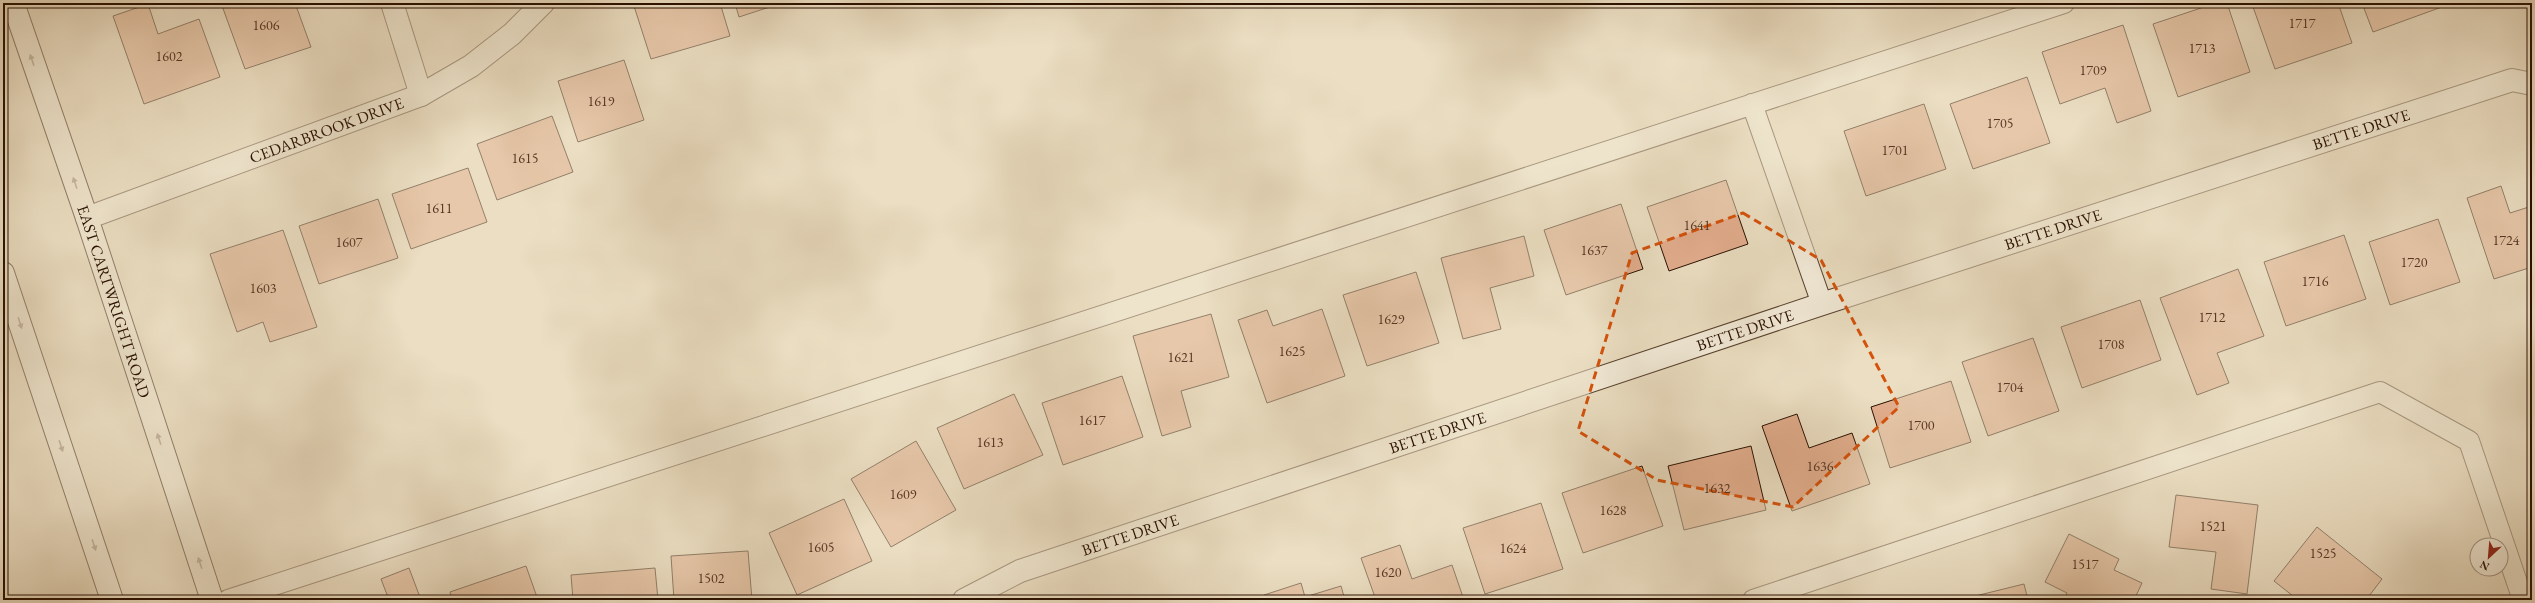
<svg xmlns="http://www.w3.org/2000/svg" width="2535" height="603" font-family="'EB Garamond',serif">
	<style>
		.building { fill: #e2ad8d; stroke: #280f00 }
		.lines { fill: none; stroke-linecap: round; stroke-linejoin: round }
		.service-casing { stroke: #594330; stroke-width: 22 }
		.minor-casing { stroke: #594330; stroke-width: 24 }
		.secondary-casing { stroke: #280f00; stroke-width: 24 }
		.service { stroke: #f2ead7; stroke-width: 20 }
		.minor { stroke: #f2ead7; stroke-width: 22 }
		.secondary { stroke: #f2ead7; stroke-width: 22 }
		.oneway { fill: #978776 }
		.marked { fill: none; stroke: #d5520b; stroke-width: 3; stroke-dasharray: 8 5; stroke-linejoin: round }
		.labels { text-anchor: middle; stroke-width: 3; stroke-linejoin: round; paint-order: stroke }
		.number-label { font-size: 14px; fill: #563623 }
		.street-label { font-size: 16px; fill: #280f00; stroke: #f2ead7 }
	</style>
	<rect width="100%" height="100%" fill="#ebdec2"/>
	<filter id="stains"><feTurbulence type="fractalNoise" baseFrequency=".005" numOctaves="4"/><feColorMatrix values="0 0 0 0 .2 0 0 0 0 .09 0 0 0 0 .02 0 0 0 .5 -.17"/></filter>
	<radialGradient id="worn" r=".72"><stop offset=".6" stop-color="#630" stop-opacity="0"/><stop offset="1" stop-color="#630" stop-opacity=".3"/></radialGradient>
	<!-- building -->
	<g class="building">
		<polygon points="221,3 295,3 311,47 245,69"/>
		<polygon points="633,3 720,3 730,36 651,59"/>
		<polygon points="735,3 782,3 739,17"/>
		<polygon points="2216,3 2227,3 2250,72 2178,97 2153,24"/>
		<polygon points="2338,3 2352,43 2275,69 2252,4"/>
		<polygon points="2362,3 2450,3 2450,4 2373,32"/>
		<polygon points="148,4 158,34 199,19 220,77 144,104 113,16"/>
		<polygon points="2123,25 2151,111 2117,123 2105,88 2060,104 2042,52"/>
		<polygon points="624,60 644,120 578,142 558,81"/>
		<polygon points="2027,77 2050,143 1973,169 1950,104"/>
		<polygon points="1924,104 1946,169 1866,196 1844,131"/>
		<polygon points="552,116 573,172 497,200 477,144"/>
		<polygon points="468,168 487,222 411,249 392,194"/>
		<polygon points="1726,180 1748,244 1669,271 1647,207"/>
		<polygon points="2501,186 2510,213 2532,206 2532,267 2494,279 2467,198"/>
		<polygon points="378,199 398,258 319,284 299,226"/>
		<polygon points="1621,204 1643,269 1566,295 1544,230"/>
		<polygon points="2438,219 2460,282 2390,305 2369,242"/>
		<polygon points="283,230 317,327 270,342 263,322 237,332 210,254"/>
		<polygon points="2344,235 2366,299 2286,326 2264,262"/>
		<polygon points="1524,236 1534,276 1490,288 1501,329 1463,339 1441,258"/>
		<polygon points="2238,269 2264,336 2217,353 2229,383 2197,395 2160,298"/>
		<polygon points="1416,272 1439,343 1367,366 1343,295"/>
		<polygon points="2140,300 2161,360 2082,388 2061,327"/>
		<polygon points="1322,309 1345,376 1267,403 1238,320 1267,310 1273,326"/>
		<polygon points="1211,314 1229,377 1181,391 1191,427 1162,436 1133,336"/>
		<polygon points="2033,338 2059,411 1988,436 1962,362"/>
		<polygon points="1122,376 1143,437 1063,465 1042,403"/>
		<polygon points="1951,381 1971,442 1890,468 1871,407"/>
		<polygon points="1014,394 1043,455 964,489 937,428"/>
		<polygon points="1797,414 1809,448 1852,433 1870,484 1792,511 1762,426"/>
		<polygon points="916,441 956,510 891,547 851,479"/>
		<polygon points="1751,446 1766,510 1684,530 1668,466"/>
		<polygon points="1642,466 1663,526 1583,553 1562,493"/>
		<polygon points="2176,495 2258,505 2247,594 2211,589 2216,552 2169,547"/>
		<polygon points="844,499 872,561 797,595 769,533"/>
		<polygon points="1541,503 1563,569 1485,594 1463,528"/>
		<polygon points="2317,527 2382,579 2366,600 2298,600 2274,581"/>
		<polygon points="2069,534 2119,559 2114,570 2142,583 2134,600 2064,600 2067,593 2045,582"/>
		<polygon points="1400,545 1412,579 1452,565 1464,600 1376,600 1361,558"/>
		<polygon points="748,551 752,600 674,600 671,556"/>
		<polygon points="526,566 538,600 452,600 450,592"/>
		<polygon points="409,568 421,600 389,600 381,579"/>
		<polygon points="655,568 658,600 573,600 571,575"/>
		<polygon points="1301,583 1305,597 1341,586 1345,600 1266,600 1264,595"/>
		<polygon points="2024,584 2028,600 1959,600"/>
	</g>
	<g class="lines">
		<defs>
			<g id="service">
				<polyline points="1752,104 1822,304"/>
				<polyline points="228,600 2064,3"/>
				<polyline points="1753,600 2380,392 2469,441 2523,600"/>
			</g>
			<g id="minor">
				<polyline points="392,3 421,95"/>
				<path id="s1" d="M87,218L421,95L471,66L512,34L543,3"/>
				<path id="s2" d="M964,600L1020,571L1822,304L2512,80L2532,84"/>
			</g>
			<g id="secondary">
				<path id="s3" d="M13,3L87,218L212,600"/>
				<polyline points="3,273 112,600"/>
			</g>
		</defs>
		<!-- service casing -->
		<use href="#service" class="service-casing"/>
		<!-- minor casing -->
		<use href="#minor" class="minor-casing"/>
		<!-- secondary casing -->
		<use href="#secondary" class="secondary-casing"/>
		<!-- service -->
		<use href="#service" class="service"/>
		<!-- minor -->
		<use href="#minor" class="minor"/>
		<!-- secondary -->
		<use href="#secondary" class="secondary"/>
	</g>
	<!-- one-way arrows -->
	<defs><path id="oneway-solid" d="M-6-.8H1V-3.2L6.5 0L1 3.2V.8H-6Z"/></defs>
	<g class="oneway">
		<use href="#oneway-solid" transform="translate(32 60) rotate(-109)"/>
		<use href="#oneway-solid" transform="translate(75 183) rotate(-109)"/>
		<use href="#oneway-solid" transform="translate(20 323) rotate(72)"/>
		<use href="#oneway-solid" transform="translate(159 439) rotate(-108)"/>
		<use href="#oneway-solid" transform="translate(61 446) rotate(72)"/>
		<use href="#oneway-solid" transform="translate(94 545) rotate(72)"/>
		<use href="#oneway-solid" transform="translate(200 563) rotate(-108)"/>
	</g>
	<!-- marked area -->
	<path d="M0 0H2535V603H0ZM1743,213L1821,260L1899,407L1793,507L1657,480L1578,431L1632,253Z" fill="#ebdec2" fill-opacity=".55" fill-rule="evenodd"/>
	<path class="marked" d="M1743,213L1821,260L1899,407L1793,507L1657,480L1578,431L1632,253Z"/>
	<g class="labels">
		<!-- number labels -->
		<g class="number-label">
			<text x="2302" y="28">1717</text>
			<text x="266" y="30">1606</text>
			<text x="2202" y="53">1713</text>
			<text x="169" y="61">1602</text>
			<text x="2093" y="75">1709</text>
			<text x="601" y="106">1619</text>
			<text x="2000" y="128">1705</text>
			<text x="1895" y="155">1701</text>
			<text x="525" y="163">1615</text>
			<text x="439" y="213">1611</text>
			<text x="1697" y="230">1641</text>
			<text x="2506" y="245">1724</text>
			<text x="349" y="247">1607</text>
			<text x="1594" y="255">1637</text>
			<text x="2414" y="267">1720</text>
			<text x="2315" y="286">1716</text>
			<text x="263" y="293">1603</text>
			<text x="2212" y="322">1712</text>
			<text x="1391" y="324">1629</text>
			<text x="2111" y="349">1708</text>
			<text x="1292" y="356">1625</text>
			<text x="1181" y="362">1621</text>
			<text x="2010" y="392">1704</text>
			<text x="1092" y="425">1617</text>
			<text x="1921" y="430">1700</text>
			<text x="990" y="447">1613</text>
			<text x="1820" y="471">1636</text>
			<text x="1717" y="493">1632</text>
			<text x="903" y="499">1609</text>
			<text x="1613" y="515">1628</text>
			<text x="2213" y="531">1521</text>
			<text x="821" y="552">1605</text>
			<text x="1513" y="553">1624</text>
			<text x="2323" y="558">1525</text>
			<text x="2085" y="569">1517</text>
			<text x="1388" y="577">1620</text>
			<text x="711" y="583">1502</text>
		</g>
		<!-- street labels -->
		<g class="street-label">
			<text dy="6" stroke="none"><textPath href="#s2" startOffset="1475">BETTE DRIVE</textPath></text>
			<text dy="6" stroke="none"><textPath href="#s1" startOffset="255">CEDARBROOK DRIVE</textPath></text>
			<text dy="6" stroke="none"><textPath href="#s2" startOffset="1151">BETTE DRIVE</textPath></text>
			<text dy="6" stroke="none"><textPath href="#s3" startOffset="315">EAST CARTWRIGHT ROAD</textPath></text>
			<text dy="6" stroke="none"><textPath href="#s2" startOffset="827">BETTE DRIVE</textPath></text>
			<text dy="6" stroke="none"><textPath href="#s2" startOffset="503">BETTE DRIVE</textPath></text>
			<text dy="6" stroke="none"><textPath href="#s2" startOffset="179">BETTE DRIVE</textPath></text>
		</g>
	</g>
	<!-- margin -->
	<rect width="2535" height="603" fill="none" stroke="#ebdec2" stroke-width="16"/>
	<rect x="4" y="4" width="2527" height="595" fill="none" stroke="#280f00" stroke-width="2"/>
	<rect x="8" y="8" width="2519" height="587" fill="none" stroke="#280f00"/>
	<!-- north arrow -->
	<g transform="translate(2489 557) rotate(206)"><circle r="19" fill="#f2ead7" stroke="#a19281"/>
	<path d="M0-3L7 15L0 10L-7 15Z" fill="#8f2418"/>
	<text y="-6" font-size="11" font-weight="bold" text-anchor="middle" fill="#280f00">N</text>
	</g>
	<rect width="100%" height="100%" filter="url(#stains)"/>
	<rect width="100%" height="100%" fill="url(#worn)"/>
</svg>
